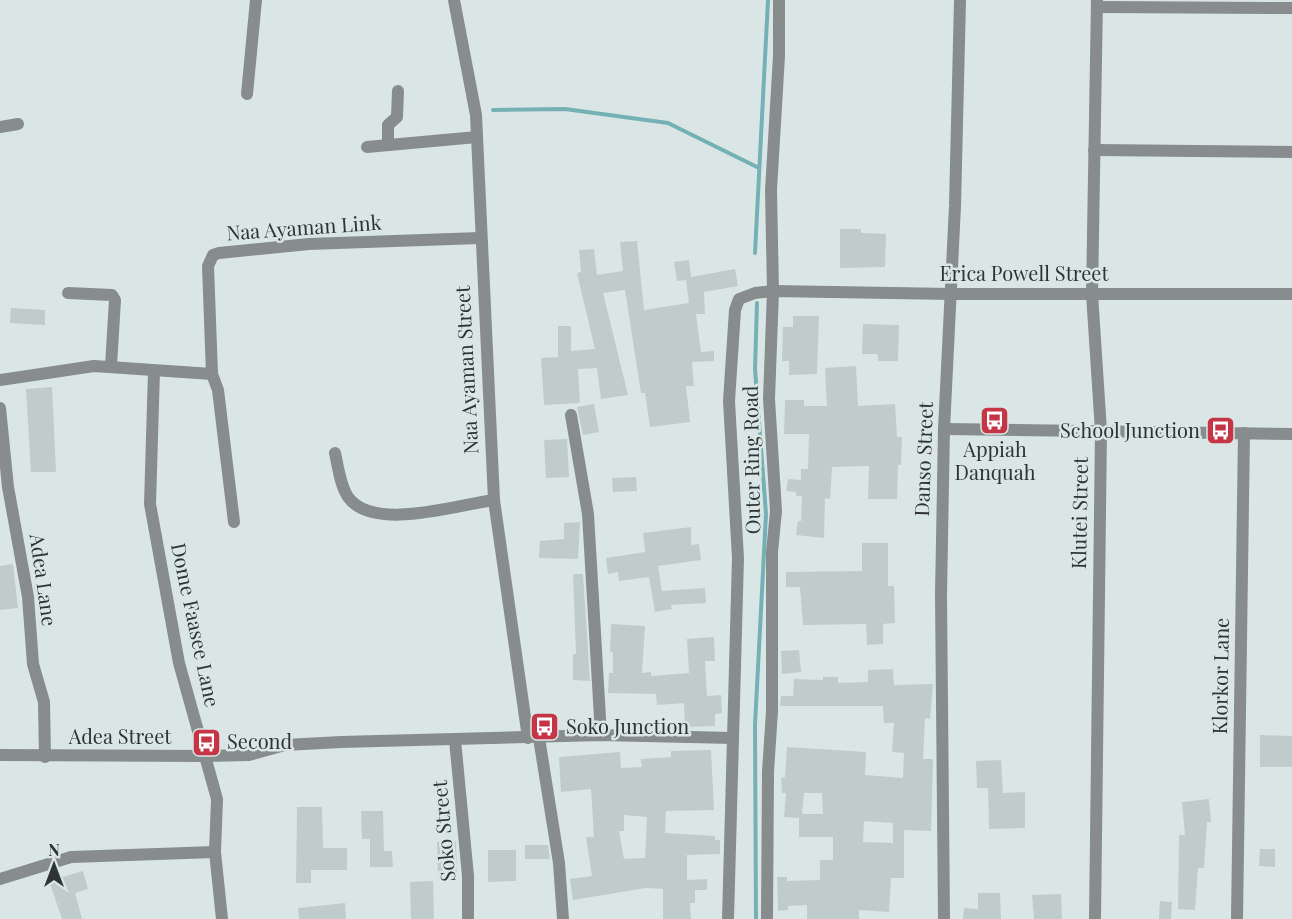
<svg xmlns="http://www.w3.org/2000/svg" width="1292" height="919" font-family="'Playfair Display',serif">
	<style>
		.lines { fill: none; stroke-linecap: round; stroke-linejoin: round }
		.stream { stroke: #75b1b4; stroke-width: 4 }
		.building { fill: #c0cccc; fill-rule: evenodd }
		.street { stroke: #878c8c; stroke-width: 12 }
		.labels { text-anchor: middle; stroke-width: 5; stroke-linejoin: round; paint-order: stroke }
		.street-label { font-size: 20px; fill: #2e3333; stroke: #dae6e6 }
		.poi-label { font-size: 20px; fill: #2e3333; stroke: #dae6e6; text-anchor: start }
	</style>
	<rect width="100%" height="100%" fill="#dae6e6"/>
	<g class="lines">
		<!-- stream -->
		<g class="stream">
			<polyline points="493,110 565,109 668,123 759,168"/>
			<polyline points="755,253 768,0"/>
			<polyline points="756,919 755,725 766,514 755,369 757,303"/>
		</g>
	</g>
	<!-- building -->
	<g class="building">
		<polygon points="840,229 861,229 861,233 886,234 885,267 840,268"/>
		<polygon points="637,241 644,310 689,303 686,280 677,281 674,262 689,260 691,277 735,269 738,286 704,292 705,314 696,314 701,352 714,351 714,361 692,362 694,386 686,386 690,422 650,427 645,393 641,393 625,290 603,293 628,395 601,399 597,368 578,369 580,403 544,405 541,358 558,357 558,326 571,326 571,351 595,349 577,273 581,272 579,250 594,249 597,275 623,271 620,242"/>
		<polygon points="11,308 45,310 45,325 10,323"/>
		<polygon points="793,316 819,316 817,374 789,375 789,361 782,361 783,327 793,327"/>
		<polygon points="863,324 899,325 898,361 878,361 878,354 862,354"/>
		<polygon points="856,366 858,406 895,404 897,437 902,437 901,465 898,465 897,499 868,499 869,466 832,467 830,499 825,498 824,538 796,535 798,521 801,521 802,496 796,496 796,492 786,491 788,479 801,480 801,469 808,469 809,434 784,434 785,400 804,400 804,406 827,406 825,368"/>
		<polygon points="52,387 56,472 31,472 26,389"/>
		<polygon points="594,404 599,432 583,435 577,407"/>
		<polygon points="567,439 569,477 546,478 544,440"/>
		<polygon points="636,477 637,491 613,492 612,478"/>
		<polygon points="580,522 578,559 539,558 540,541 564,539 564,523"/>
		<polygon points="691,527 691,545 699,544 701,560 658,566 662,591 705,588 706,603 671,605 672,609 655,612 649,577 619,581 618,572 608,574 606,558 645,552 643,533"/>
		<polygon points="862,543 888,543 888,586 894,586 895,623 883,624 883,644 867,645 866,624 803,625 800,587 786,587 786,572 862,571"/>
		<polygon points="13,564 18,608 0,610 0,566"/>
		<polygon points="573,574 583,574 590,681 573,680 573,654 576,654"/>
		<polygon points="611,624 645,626 642,673 651,672 651,676 689,673 687,639 714,637 715,661 705,661 707,696 721,695 722,713 715,714 715,726 685,727 684,703 657,705 656,694 608,693 609,673 613,673 613,652 610,652"/>
		<polygon points="799,650 801,672 782,674 781,651"/>
		<path d="M893,669L894,685L933,684L930,719L925,718L923,759H933L931,831L904,830V878H891L889,912L859,910V919H807V905L788,906V910L778,911L777,877H787V881L820,880V860H833V837H799V818L784,817L786,793H782L781,778L785,777L787,747L866,752L865,775L903,778L904,753L892,752L894,723H884L883,706H780L781,696H793L794,679L823,680V677H838V683L868,682V670ZM804,793H822L823,814H802ZM864,821L893,823V843L863,842Z"/>
		<polygon points="1260,735 1292,736 1292,767 1260,767"/>
		<path d="M711,750L714,810L666,811L665,833L715,836V840H720V854L687,855V880L707,879V890H695V903H690L691,919H663V889L646,888L573,900L570,879L592,876L586,837H594L591,789L561,792L559,757L620,752L621,768L642,767L641,759L671,757V751ZM624,815L647,817L645,858L624,859L619,831H624Z"/>
		<polygon points="1001,760 1003,793 1025,792 1025,828 989,829 988,788 977,788 976,761"/>
		<polygon points="1209,799 1211,822 1207,822 1204,868 1198,868 1195,910 1178,909 1179,835 1185,835 1182,802"/>
		<polygon points="297,807 322,807 323,848 347,848 347,870 311,870 311,883 296,883"/>
		<polygon points="361,811 383,811 384,851 392,851 393,867 370,867 370,839 362,839"/>
		<polygon points="437,842 456,841 457,878 438,878"/>
		<polygon points="525,845 548,845 550,859 525,859"/>
		<polygon points="1260,849 1275,849 1275,867 1259,866"/>
		<polygon points="488,850 516,850 516,881 488,882"/>
		<polygon points="83,871 88,889 75,893 82,919 62,919 49,881"/>
		<polygon points="433,881 434,919 411,919 410,882"/>
		<polygon points="978,893 1000,893 1001,919 963,919 964,908 978,909"/>
		<polygon points="1061,894 1062,919 1034,919 1032,895"/>
		<polygon points="1160,901 1172,902 1171,919 1159,919"/>
		<polygon points="345,903 346,919 299,919 298,908"/>
	</g>
	<g class="lines">
		<!-- street -->
		<g class="street">
			<polyline points="454,0 476,115 494,500 528,738"/>
			<polyline points="1097,7 1292,8"/>
			<polyline points="247,94 256,0"/>
			<polyline points="0,127 18,124"/>
			<polyline points="388,145 388,125 397,117 398,91"/>
			<polyline points="367,147 477,137"/>
			<polyline points="1094,150 1292,152"/>
			<polyline points="68,293 112,295 115,300 111,366"/>
			<polyline points="154,371 150,504 179,663 217,799 215,852 222,919"/>
			<polyline points="212,374 218,390 234,522"/>
			<polyline points="0,380 94,366 212,374 208,266 213,255 219,253 309,244 480,238"/>
			<polyline points="0,408 8,487 28,597 33,664 44,702 45,757"/>
			<polyline points="571,415 588,514 601,735"/>
			<polyline points="944,429 1292,434"/>
			<path d="M335,453C338,466 340,485 348,497C373,532 457,505 494,500"/>
			<polyline points="539,738 559,863 563,919"/>
			<polyline points="455,740 468,876 468,919"/>
			<polyline points="0,755 206,756 249,755 285,745 341,742 601,735 733,738"/>
			<polyline points="0,879 71,857 215,852"/>
			<polyline points="728,919 738,558 729,401 735,310 739,299 755,293 773,291 951,294 1292,294"/>
			<polyline points="767,919 768,772 772,711 772,552 776,511 769,399 773,291 771,190 779,56 779,0"/>
			<polyline points="944,919 941,595 944,429 955,206 960,0"/>
			<polyline points="1095,919 1101,431 1092,294 1097,0"/>
			<polyline points="1237,919 1244,433"/>
		</g>
	</g>
	<!-- icons -->
	<defs>
		<symbol id="bus-square" viewBox="-11 -11 22 22"><rect x="-9" y="-9" width="18" height="18" rx="4" fill="#c53545" stroke="#dae6e6"/><path d="M-5-6H5V4H4V6H2V4H-2V6H-4V4H-5ZM-3.5-4V0h7V-4ZM-3.5 1.2v1.5H-2V1.2ZM2 1.2v1.5H3.5V1.2Z" fill="#fff"/></symbol>
	</defs>
	<g fill-rule="evenodd">
		<use href="#bus-square" x="978" y="404" width="33" height="33"/>
		<use href="#bus-square" x="1204" y="414" width="33" height="33"/>
		<use href="#bus-square" x="528" y="710" width="33" height="33"/>
		<use href="#bus-square" x="190" y="726" width="33" height="33"/>
	</g>
	<g class="labels">
		<!-- street labels -->
		<g class="street-label">
			<text transform="translate(304 228) rotate(-4)" y="7">Naa Ayaman Link</text>
			<text x="1024" y="281">Erica Powell Street</text>
			<text transform="translate(467 370) rotate(-93)" y="7">Naa Ayaman Street</text>
			<text transform="translate(924 459) rotate(-88)" y="7">Danso Street</text>
			<text transform="translate(752 460) rotate(-91)" y="7">Outer Ring Road</text>
			<text transform="translate(1080 513) rotate(-89)" y="7">Klutei Street</text>
			<text transform="translate(43 580) rotate(82)" y="7">Adea Lane</text>
			<text transform="translate(195 625) rotate(78)" y="7">Dome Faasee Lane</text>
			<text transform="translate(1221 676) rotate(-89)" y="7">Klorkor Lane</text>
			<text x="120" y="744">Adea Street</text>
			<text transform="translate(444 831) rotate(-95)" y="7">Soko Street</text>
		</g>
		<!-- poi labels -->
		<g class="poi-label">
			<text x="1200" y="438" text-anchor="end">School Junction</text>
			<text x="995" y="457" text-anchor="middle">Appiah<tspan x="995" dy="23">Danquah</tspan></text>
			<text x="566" y="734">Soko Junction</text>
			<text x="227" y="749">Second</text>
		</g>
	</g>
	<!-- north arrow -->
	<g transform="translate(54 865)" stroke="#dae6e6" stroke-width="4.5" paint-order="stroke">
	<path d="M0-4.5L10 22L0 15L-10 22Z" fill="#2e3333"/>
	<text y="-9" font-size="16" font-weight="bold" text-anchor="middle" fill="#2e3333">N</text>
	</g>
</svg>
